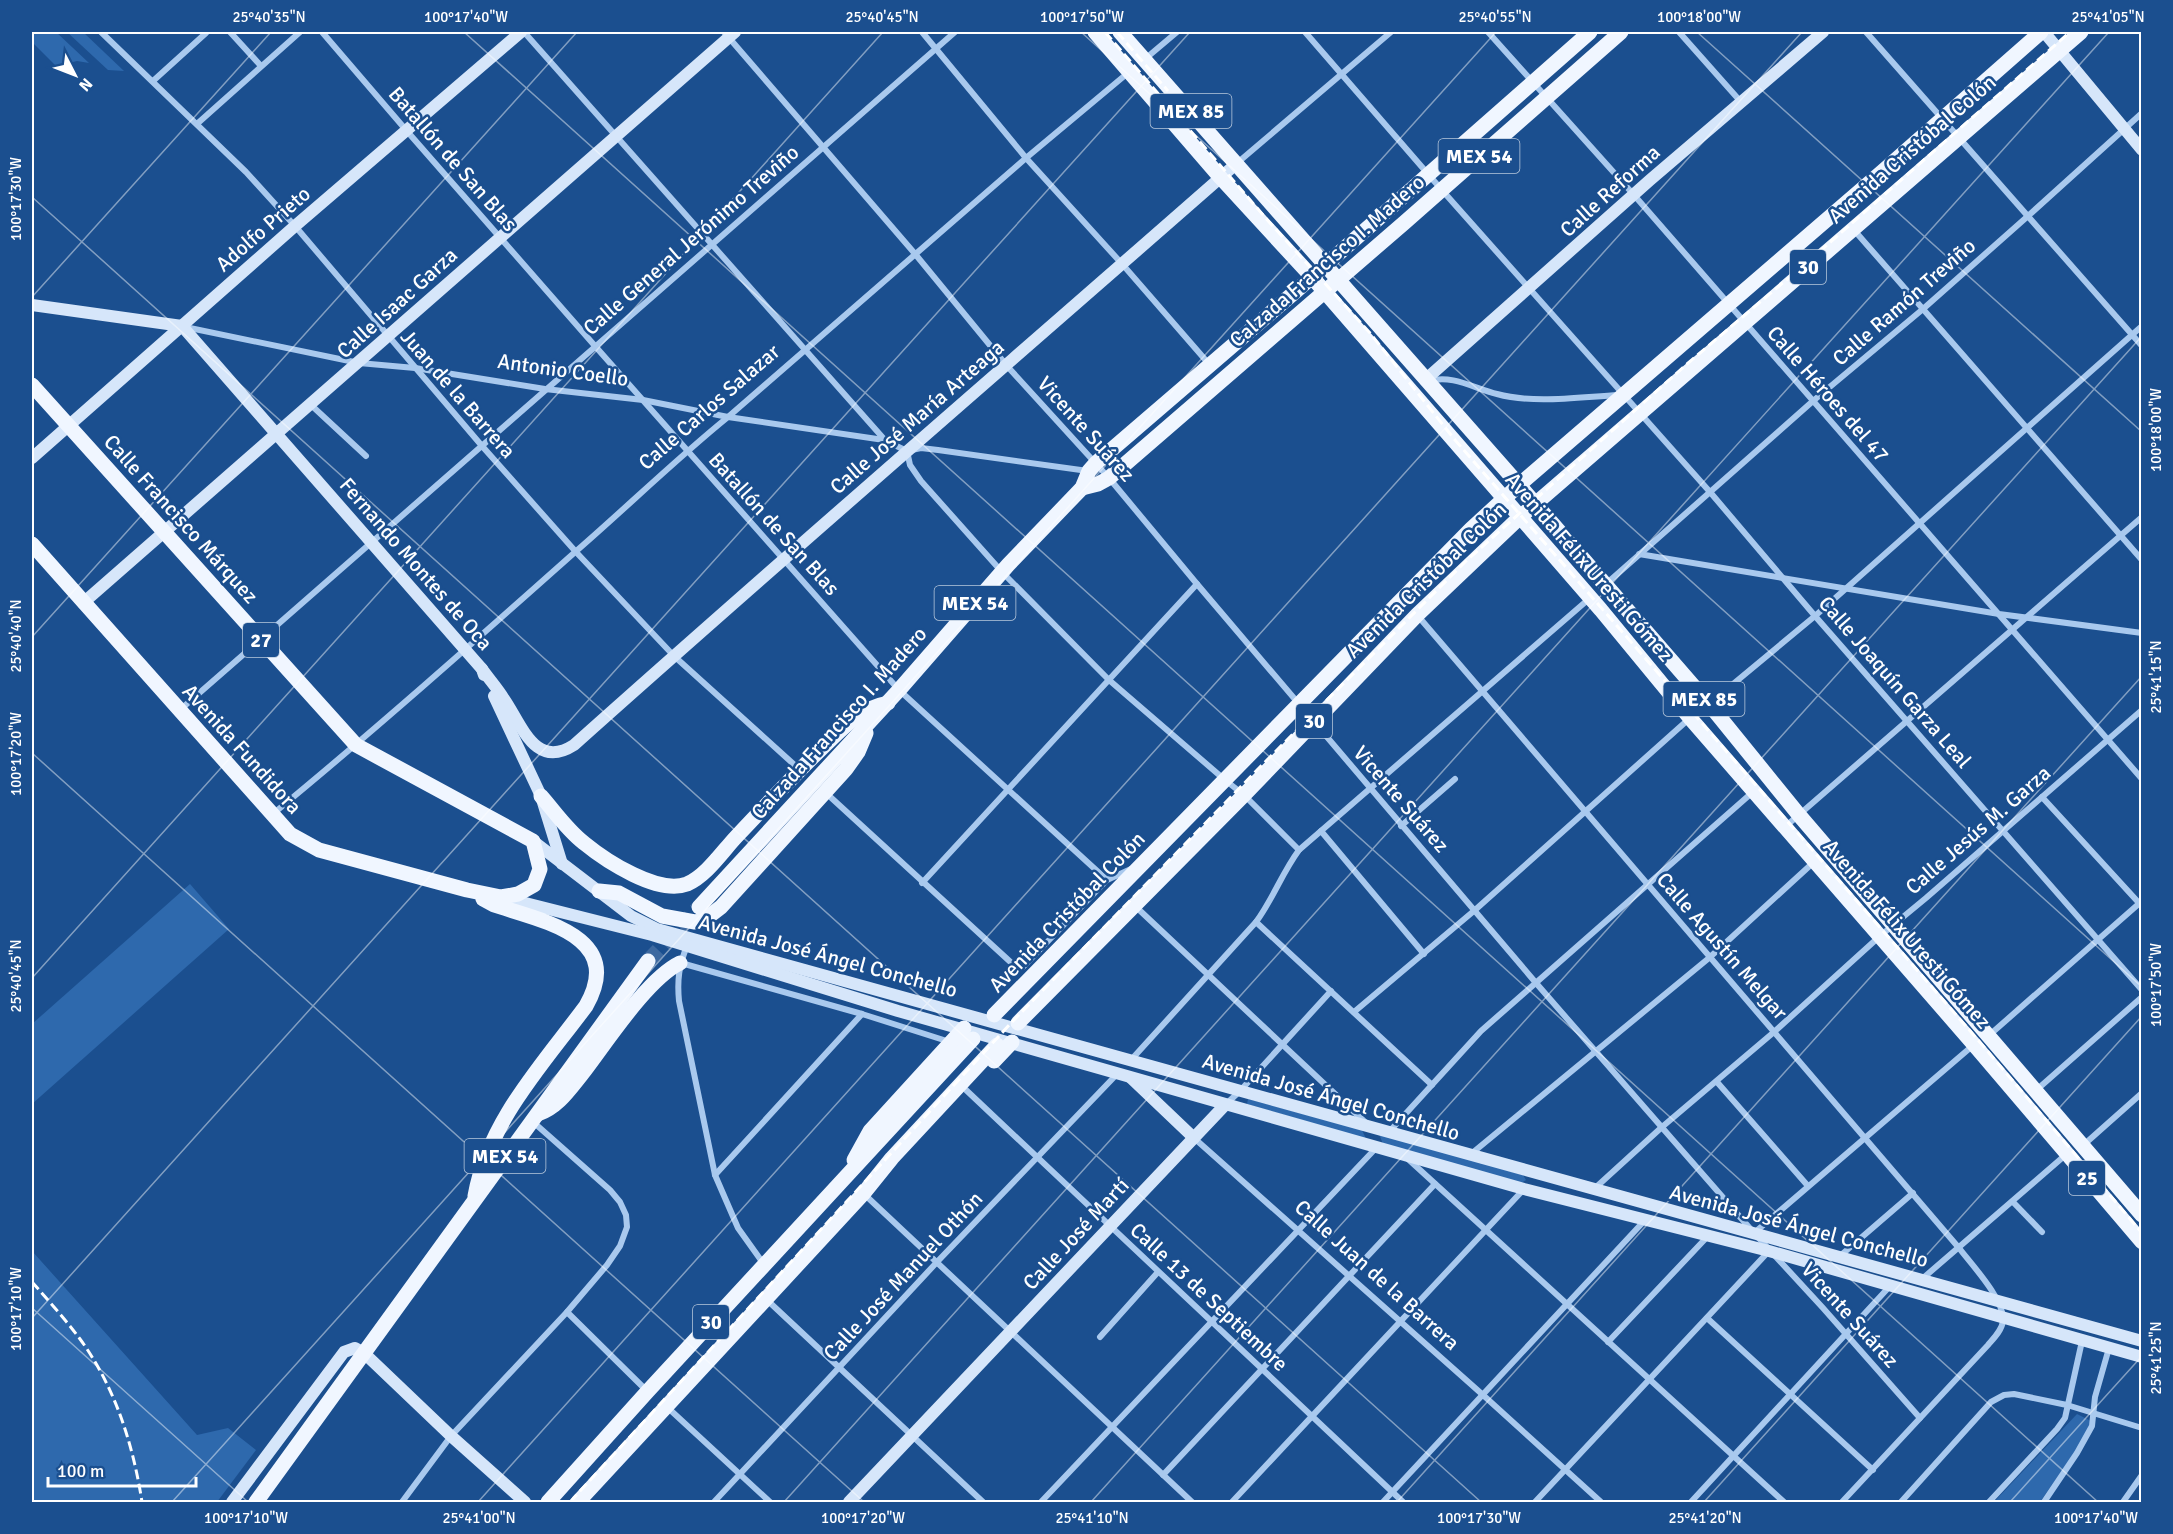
<svg xmlns="http://www.w3.org/2000/svg" width="2173" height="1534" font-family="Signika,sans-serif">
	<style>
		.green { fill: #2e69ad }
		.lines { fill: none; stroke-linecap: round; stroke-linejoin: round }
		.primary-tunnel { stroke: #3d69a0; stroke-width: 15; stroke-dasharray: 15 8; stroke-linecap: butt }
		.street { stroke: #a9c9ee; stroke-width: 6 }
		.secondary { stroke: #d6e6fa; stroke-width: 12 }
		.primary { stroke: #f0f6ff; stroke-width: 15 }
		.rail { stroke: #fff; stroke-width: 3; stroke-dasharray: 10 4.5; stroke-linecap: butt }
		.ticks { fill: none; stroke: #fff; stroke-width: 1.5; stroke-opacity: 0.45 }
		.labels { text-anchor: middle; stroke-width: 5; stroke-linejoin: round; paint-order: stroke }
		.shield { fill: #1b4f8f; stroke: #bbcadd; stroke-width: 1.5 }
		.shield-label { font-size: 20px; font-weight: bold; fill: #fff }
		.street-label { font-size: 21px; fill: #fff; stroke: #1b4f8f }
		.neatline { fill: none; stroke: #fff; stroke-width: 2 }
		.ticks-label { font-size: 15px; text-anchor: middle; fill: #fff }
	</style>
	<rect width="100%" height="100%" fill="#1b4f8f"/>
	<!-- green -->
	<g class="green">
		<polygon points="32,32 56,32 89,63 77,61 56,66 32,42"/>
		<polygon points="67,32 83,32 124,71 108,70"/>
		<polygon points="190,884 229,929 32,1104 32,1024"/>
		<polygon points="1248,1099 1362,1130 1366,1139 1247,1104"/>
		<polygon points="1379,1134 1523,1175 1526,1180 1521,1183 1383,1144"/>
		<polygon points="32,1251 197,1435 228,1428 256,1450 217,1502 32,1502"/>
		<polygon points="2077,1414 2095,1423 2040,1502 1994,1502"/>
	</g>
	<g class="lines">
		<!-- primary-tunnel -->
		<polyline class="primary-tunnel" points="648,961 699,907"/>
		<!-- street -->
		<g class="street">
			<polyline points="101,32 246,172 295,226 482,446 576,552 674,656 799,769"/>
			<polyline points="230,32 261,66"/>
			<polyline points="322,32 406,130 595,346 899,690 1107,880"/>
			<polyline points="524,32 884,439"/>
			<polyline points="724,32 916,255 1007,366 1109,478 1197,584 1536,983 1754,1233 1823,1308 1920,1418"/>
			<polyline points="922,32 1026,158 1123,265 1209,364"/>
			<polyline points="1305,32 1441,189 1710,492 1815,616 2142,990"/>
			<polyline points="1488,32 1634,195 2142,779"/>
			<polyline points="1679,32 1741,102"/>
			<polyline points="1866,32 2142,346"/>
			<polyline points="1145,59 1177,32"/>
			<polyline points="153,81 206,33"/>
			<polyline points="198,123 300,32"/>
			<polyline points="1236,164 1391,32"/>
			<polyline points="1854,230 2142,560"/>
			<polyline points="185,327 359,363 415,368 545,389 643,400 728,417 884,440 907,451 921,448 938,450 1088,471"/>
			<path d="M1430,381C1451,374 1476,389 1497,394C1533,404 1580,397 1618,395"/>
			<polyline points="311,405 366,456"/>
			<polyline points="907,451 910,465 921,481 1002,572 1109,680 1225,780 1244,795 1299,850"/>
			<polyline points="1639,554 1999,614 2142,633"/>
			<polyline points="1606,584 1813,401 1923,309 2028,216 2142,113"/>
			<path d="M1418,616L1959,1248C1972,1265 2005,1300 2003,1321C2002,1330 1994,1338 1988,1345L1842,1502"/>
			<polyline points="1709,704 1815,616 2142,326"/>
			<polyline points="181,709 955,32"/>
			<polyline points="826,793 1017,968 1023,967 1107,880 1131,869"/>
			<polyline points="2042,797 2139,903"/>
			<path d="M274,813C376,729 475,641 574,553C626,508 675,460 728,417L1026,158L1129,72"/>
			<polyline points="1401,826 1455,779"/>
			<polyline points="1786,826 2142,517"/>
			<polyline points="1321,831 1424,954"/>
			<polyline points="922,883 1197,584"/>
			<polyline points="1135,906 1366,1123"/>
			<polyline points="1256,922 1432,1085"/>
			<path d="M687,946C679,965 677,980 679,1001L715,1175L738,1228L763,1263"/>
			<polyline points="681,963 862,1014 950,1042"/>
			<polyline points="1354,1012 1475,910 1690,718"/>
			<polyline points="1994,1031 2142,901"/>
			<path d="M1131,1060L1256,922C1273,899 1282,873 1299,850L1590,598"/>
			<polyline points="1717,1082 1808,1186"/>
			<polyline points="2041,1086 2142,997"/>
			<polyline points="966,1090 1403,1502"/>
			<polyline points="1225,1105 1240,1091 1331,991"/>
			<polyline points="1389,1132 1481,1031 1754,791"/>
			<polyline points="1194,1138 1483,1395 1601,1502"/>
			<polyline points="2088,1141 2142,1093"/>
			<polyline points="1471,1154 1709,958 1815,861"/>
			<polyline points="1408,1159 1784,1502"/>
			<polyline points="715,1175 862,1014"/>
			<polyline points="1594,1189 1662,1127 1774,1032 1880,936 1926,898 2142,710"/>
			<polyline points="864,1194 1192,1502"/>
			<polyline points="2013,1202 2042,1232"/>
			<polyline points="1754,1233 1970,1048"/>
			<polyline points="1840,1256 1913,1193"/>
			<polyline points="1922,1279 2062,1158"/>
			<polyline points="767,1300 983,1502"/>
			<polyline points="567,1312 647,1391"/>
			<polyline points="1707,1318 1873,1470"/>
			<polyline points="1100,1337 1158,1272"/>
			<polyline points="1608,1342 1708,1236"/>
			<polyline points="667,1407 770,1502"/>
			<polyline points="1163,1475 1435,1184"/>
			<polyline points="402,1502 451,1436 567,1312 607,1265 620,1246 627,1227 626,1215 620,1202 610,1190 532,1121"/>
			<polyline points="714,1502 937,1262 1118,1073"/>
			<polyline points="1041,1502 1376,1148"/>
			<polyline points="1232,1502 1524,1189"/>
			<polyline points="1383,1502 1646,1219"/>
			<polyline points="1535,1502 1769,1251"/>
			<polyline points="1691,1502 1890,1286"/>
			<polyline points="1901,1502 1991,1402 2004,1395 2014,1394 2067,1405 2142,1428"/>
			<polyline points="1989,1502 2057,1429 2065,1418 2082,1341"/>
			<polyline points="2044,1502 2077,1453 2092,1426 2095,1397 2109,1348"/>
			<polyline points="2123,1502 2142,1475"/>
		</g>
		<!-- secondary -->
		<g class="secondary">
			<polyline points="2044,32 2142,150"/>
			<polyline points="32,305 182,326 482,669 484,675"/>
			<polyline points="1425,380 1650,180 1823,32"/>
			<polyline points="32,458 295,226 521,32"/>
			<polyline points="83,603 735,32"/>
			<path d="M482,669C489,679 498,689 504,699C522,725 535,770 574,745C793,549 1015,358 1236,164"/>
			<polyline points="494,696 541,796 562,864"/>
			<polyline points="533,841 631,916 657,929 2142,1341"/>
			<polyline points="505,898 652,935 898,1011 1524,1189 1769,1251 2142,1357"/>
			<polyline points="1131,1078 1194,1138"/>
			<polyline points="232,1502 344,1352 355,1348 364,1353 451,1436 525,1502"/>
			<polyline points="849,1502 1225,1105"/>
		</g>
		<!-- primary -->
		<g class="primary">
			<polyline points="1095,32 1221,178 1312,277 1601,610 1690,718 1977,1048 2142,1242"/>
			<polyline points="1120,32 1519,485 1709,704 1799,815 2142,1215"/>
			<polyline points="32,385 356,745 533,841 540,869 534,885 518,894 501,897 467,890 319,850 290,834 32,544"/>
			<polyline points="1082,488 1098,484 1109,478 1404,223 1621,32"/>
			<path d="M541,796C555,812 567,830 584,843C606,861 658,895 687,884C706,876 722,852 736,837C765,806 794,775 825,745C844,727 861,708 888,703"/>
			<polyline points="599,891 619,893 662,916 695,922 704,920 721,907 846,769 858,752 866,733"/>
			<polyline points="699,907 899,690 1008,565 1082,488 1089,471 1096,463 1296,291 1590,32"/>
			<polyline points="994,1015 1471,529 1519,485 1882,172 2041,32"/>
			<polyline points="1018,1023 1244,795 1417,615 1519,518 2081,32"/>
			<polyline points="994,1061 1012,1042"/>
			<path d="M538,1114C558,1107 569,1090 582,1074C606,1043 647,979 680,963"/>
			<polyline points="854,1160 870,1131 964,1028"/>
			<path d="M475,1196C488,1122 543,1064 586,1006C626,936 542,921 494,905L483,899"/>
			<polyline points="256,1502 648,961"/>
			<polyline points="548,1502 647,1392 973,1039"/>
			<polyline points="578,1502 863,1194 892,1158 997,1045"/>
		</g>
		<!-- rail -->
		<g class="rail">
			<polyline points="1105,32 1270,223 1370,333 1455,440 1978,1040 2142,1233"/>
			<polyline points="1117,32 1168,91"/>
			<path d="M32,1282C48,1300 65,1319 80,1339C115,1387 133,1444 142,1502"/>
			<polyline points="570,1502 1011,1023 1260,767 1465,562 1687,364 1811,259 2070,32"/>
		</g>
	</g>
	<!-- ticks -->
	<path class="ticks" d="M464,32L2098,1502M1081,32L2142,987M1697,32L2142,432M32,197L1481,1502M32,297L271,32M32,637L577,32M32,753L864,1502M32,978L883,32M32,1308L248,1502M32,1318L1190,32M172,1502L1496,32M478,1502L1802,32M784,1502L2109,32M1091,1502L2142,336M1397,1502L2142,676M1704,1502L2142,1016M2010,1502L2142,1356"/>
	<g class="labels">
		<!-- shield labels -->
		<g class="shield">
			<rect x="1150.5" y="94" width="81" height="34" rx="4.5"/>
			<rect x="1438.5" y="139" width="81" height="34" rx="4.5"/>
			<rect x="1790" y="250" width="36" height="34" rx="4.5"/>
			<rect x="934.5" y="586" width="81" height="34" rx="4.5"/>
			<rect x="243" y="623" width="36" height="34" rx="4.5"/>
			<rect x="1663.5" y="682" width="81" height="34" rx="4.5"/>
			<rect x="1296" y="704" width="36" height="34" rx="4.5"/>
			<rect x="464.5" y="1139" width="81" height="34" rx="4.5"/>
			<rect x="2069" y="1161" width="36" height="34" rx="4.5"/>
			<rect x="693" y="1305" width="36" height="34" rx="4.5"/>
		</g>
		<g class="shield-label">
			<text x="1191" y="118">MEX 85</text>
			<text x="1479" y="163">MEX 54</text>
			<text x="1808" y="274">30</text>
			<text x="975" y="610">MEX 54</text>
			<text x="261" y="647">27</text>
			<text x="1704" y="706">MEX 85</text>
			<text x="1314" y="728">30</text>
			<text x="505" y="1163">MEX 54</text>
			<text x="2087" y="1185">25</text>
			<text x="711" y="1329">30</text>
		</g>
		<!-- street labels -->
		<g class="street-label">
			<text transform="translate(1912 149) rotate(-41)" y="7">Avenida Cristóbal Colón</text>
			<text transform="translate(453 159) rotate(49)" y="7">Batallón de San Blas</text>
			<text transform="translate(1610 191) rotate(-42)" y="7">Calle Reforma</text>
			<text transform="translate(263 229) rotate(-41)" y="7">Adolfo Prieto</text>
			<text transform="translate(691 240) rotate(-41)" y="7">Calle General Jerónimo Treviño</text>
			<text transform="translate(1327 261) rotate(-41)" y="7">Calzada Francisco I. Madero</text>
			<text transform="translate(1904 302) rotate(-41)" y="7">Calle Ramón Treviño</text>
			<text transform="translate(397 303) rotate(-42)" y="7">Calle Isaac Garza</text>
			<text transform="translate(563 370) rotate(8)" y="7">Antonio Coello</text>
			<text transform="translate(458 394) rotate(49)" y="7">Juan de la Barrera</text>
			<text transform="translate(1828 394) rotate(49)" y="7">Calle Héroes del 47</text>
			<text transform="translate(709 407) rotate(-41)" y="7">Calle Carlos Salazar</text>
			<text transform="translate(917 417) rotate(-41)" y="7">Calle José María Arteaga</text>
			<text transform="translate(1086 429) rotate(48)" y="7">Vicente Suárez</text>
			<text transform="translate(181 519) rotate(48)" y="7">Calle Francisco Márquez</text>
			<text transform="translate(774 524) rotate(48)" y="7">Batallón de San Blas</text>
			<text transform="translate(416 564) rotate(49)" y="7">Fernando Montes de Oca</text>
			<text transform="translate(1589 567) rotate(49)" y="7">Avenida Félix Uresti Gómez</text>
			<text transform="translate(1426 580) rotate(-44)" y="7">Avenida Cristóbal Colón</text>
			<text transform="translate(1895 682) rotate(49)" y="7">Calle Joaquín Garza Leal</text>
			<text transform="translate(839 723) rotate(-48)" y="7">Calzada Francisco I. Madero</text>
			<text transform="translate(242 749) rotate(48)" y="7">Avenida Fundidora</text>
			<text transform="translate(1401 799) rotate(49)" y="7">Vicente Suárez</text>
			<text transform="translate(1978 830) rotate(-41)" y="7">Calle Jesús M. Garza</text>
			<text transform="translate(1067 912) rotate(-46)" y="7">Avenida Cristóbal Colón</text>
			<text transform="translate(1907 934) rotate(49)" y="7">Avenida Félix Uresti Gómez</text>
			<text transform="translate(1722 946) rotate(49)" y="7">Calle Agustín Melgar</text>
			<text transform="translate(828 956) rotate(15)" y="7">Avenida José Ángel Conchello</text>
			<text transform="translate(1331 1097) rotate(16)" y="7">Avenida José Ángel Conchello</text>
			<text transform="translate(1799 1226) rotate(15)" y="7">Avenida José Ángel Conchello</text>
			<text transform="translate(1076 1234) rotate(-47)" y="7">Calle José Martí</text>
			<text transform="translate(1377 1275) rotate(42)" y="7">Calle Juan de la Barrera</text>
			<text transform="translate(903 1276) rotate(-47)" y="7">Calle José Manuel Othón</text>
			<text transform="translate(1209 1297) rotate(43)" y="7">Calle 13 de Septiembre</text>
			<text transform="translate(1850 1315) rotate(48)" y="7">Vicente Suárez</text>
		</g>
	</g>
	<!-- border -->
	<rect width="2173" height="1534" fill="none" stroke="#1b4f8f" stroke-width="66"/>
	<!-- north arrow -->
	<g transform="translate(75 75) rotate(132)" stroke="#1b4f8f" stroke-width="4.5" paint-order="stroke">
	<path d="M0-4.5L10 22L0 15L-10 22Z" fill="#ffffff"/>
	<text y="-9" font-size="16" font-weight="bold" text-anchor="middle" fill="#ffffff">N</text>
	</g>
	<!-- scale -->
	<path d="M48 1477v9h148v-9" fill="none" stroke="#ffffff" stroke-width="3"/>
	<text x="57" y="1477" font-size="18" fill="#ffffff" stroke="#1b4f8f" stroke-width="4.5" paint-order="stroke">100 m</text>
	<rect x="33" y="33" width="2107" height="1468" class="neatline"/>
	<g class="ticks-label">
		<text x="269" y="22">25°40'35"N</text>
		<text x="466" y="22">100°17'40"W</text>
		<text x="882" y="22">25°40'45"N</text>
		<text x="1082" y="22">100°17'50"W</text>
		<text x="1495" y="22">25°40'55"N</text>
		<text x="1699" y="22">100°18'00"W</text>
		<text x="2108" y="22">25°41'05"N</text>
		<text transform="translate(16 199) rotate(-90)" y="5">100°17'30"W</text>
		<text transform="translate(2156 430) rotate(-90)" y="5">100°18'00"W</text>
		<text transform="translate(16 636) rotate(-90)" y="5">25°40'40"N</text>
		<text transform="translate(2156 677) rotate(-90)" y="5">25°41'15"N</text>
		<text transform="translate(16 754) rotate(-90)" y="5">100°17'20"W</text>
		<text transform="translate(16 976) rotate(-90)" y="5">25°40'45"N</text>
		<text transform="translate(2156 985) rotate(-90)" y="5">100°17'50"W</text>
		<text transform="translate(16 1309) rotate(-90)" y="5">100°17'10"W</text>
		<text transform="translate(2156 1358) rotate(-90)" y="5">25°41'25"N</text>
		<text x="246" y="1523">100°17'10"W</text>
		<text x="479" y="1523">25°41'00"N</text>
		<text x="863" y="1523">100°17'20"W</text>
		<text x="1092" y="1523">25°41'10"N</text>
		<text x="1479" y="1523">100°17'30"W</text>
		<text x="1705" y="1523">25°41'20"N</text>
		<text x="2096" y="1523">100°17'40"W</text>
	</g>
</svg>
